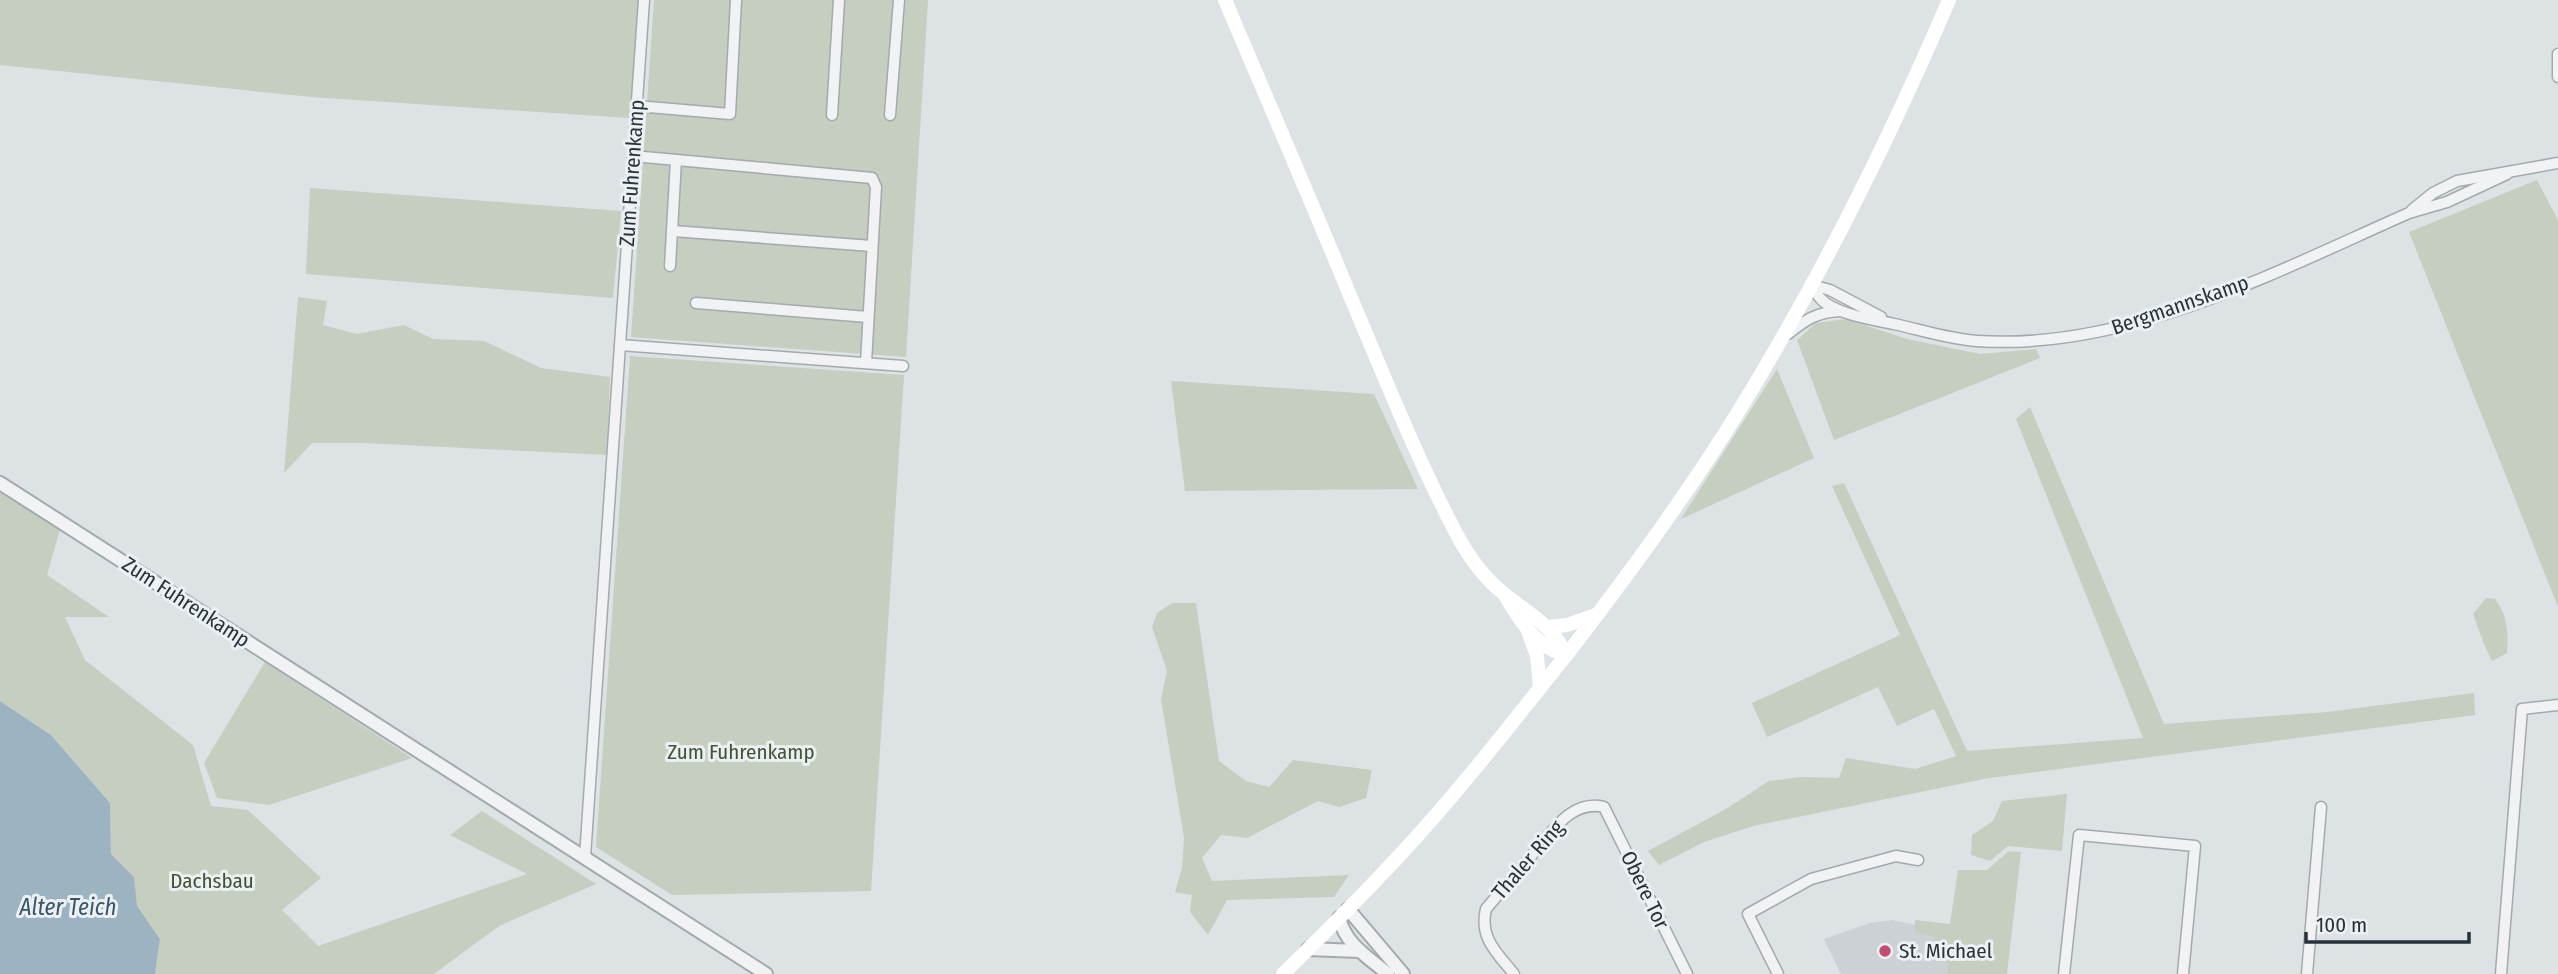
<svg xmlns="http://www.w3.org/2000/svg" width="2558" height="974" font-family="'Fira Sans Condensed',sans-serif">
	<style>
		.built { fill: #ccd1d6 }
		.green { fill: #c6cebf }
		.water { fill: #9cb4c2 }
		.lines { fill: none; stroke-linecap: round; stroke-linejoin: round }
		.minor-casing { stroke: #a3aaae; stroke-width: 13 }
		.tertiary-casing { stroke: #a3aaae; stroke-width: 16 }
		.minor { stroke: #f0f2f4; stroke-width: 10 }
		.tertiary { stroke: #f0f2f4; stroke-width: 12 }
		.secondary { stroke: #fff; stroke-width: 14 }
		.poi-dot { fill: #bf4e71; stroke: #ecf0f3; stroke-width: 2.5 }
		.labels { text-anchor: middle; stroke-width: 6; stroke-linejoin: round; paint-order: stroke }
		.street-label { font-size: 21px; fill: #28323a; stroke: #ecf0f3 }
		.park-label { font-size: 21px; fill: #425537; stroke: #ecf0f3 }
		.poi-label { font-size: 21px; fill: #28323a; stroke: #ecf0f3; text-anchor: start }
		.water-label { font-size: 23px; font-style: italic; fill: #37566a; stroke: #ecf0f3 }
	</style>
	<rect width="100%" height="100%" fill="#dde2e5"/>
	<!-- built -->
	<polygon class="built" points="1892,920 1915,925 1916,932 1933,935 1948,963 1947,974 1841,974 1824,939 1870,923"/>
	<!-- green -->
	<g class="green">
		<polygon points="0,0 643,0 629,118 311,97 0,65"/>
		<polygon points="654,0 928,0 906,357 631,337"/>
		<polygon points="2537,180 2558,220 2558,607 2409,232"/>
		<polygon points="310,188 621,211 613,298 306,274"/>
		<polygon points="298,297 327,301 323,325 357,334 404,325 433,339 484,341 541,368 610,377 607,455 364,443 312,443 284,473"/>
		<polygon points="1846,319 1907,339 1980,354 2036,349 2040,358 1834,440 1797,340 1816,323"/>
		<polygon points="630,356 904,375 871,891 672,895 596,847"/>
		<polygon points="1777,369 1814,458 1681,519"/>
		<polygon points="1171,381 1374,394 1418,489 1185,491"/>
		<polygon points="2030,407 2164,724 2327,712 2474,693 2475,715 1989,778 1753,826 1704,842 1659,865 1648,851 1726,809 1769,781 1801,777 1839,778 1846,758 1915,769 1956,756 1934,709 1897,726 1878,687 1767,737 1752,703 1900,635 1832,486 1844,483 1967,751 2143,738 2016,419"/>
		<polygon points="0,486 61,526 47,575 109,617 65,617 85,660 193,745 211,806 248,810 321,878 282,910 318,946 527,874 450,835 482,811 596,884 499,926 434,974 155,974 160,939 136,906 134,877 111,854 110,803 51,735 0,701"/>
		<path d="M2486,598L2495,599C2508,617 2508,631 2507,653L2492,661L2484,644L2473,614Z"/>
		<polygon points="1172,603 1196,603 1219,761 1246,781 1269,787 1293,760 1372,770 1366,798 1339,807 1318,801 1247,838 1221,835 1202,858 1212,881 1349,875 1334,897 1227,900 1208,935 1190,912 1192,895 1175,892 1182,868 1184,838 1161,699 1167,671 1152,627 1157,613"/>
		<polygon points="265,662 412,758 269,805 217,798 204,763"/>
		<polygon points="2067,794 2062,851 2008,846 1990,861 1971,855 1972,835 1993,821 2002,801"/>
		<polygon points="2009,851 2021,852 2007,974 1947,974 1948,963 1933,936 1915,932 1915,920 1950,924 1958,870 1987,870"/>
	</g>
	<!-- water -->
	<polygon class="water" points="0,701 51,735 110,803 111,854 134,877 137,906 160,939 155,974 0,974"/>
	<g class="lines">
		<defs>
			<g id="minor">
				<polyline points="644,0 620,345 903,366"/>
				<polyline points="2558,54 2558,77"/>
				<polyline points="637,106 730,114 736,0"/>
				<polyline points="832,115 839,0"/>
				<polyline points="890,115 899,0"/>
				<polyline points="633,156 872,178 876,187 866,363"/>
				<polyline points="2412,210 2433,193 2457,181 2558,163"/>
				<polyline points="673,231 872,246"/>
				<polyline points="670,266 676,160"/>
				<path d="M1812,285C1814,289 1817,295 1820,298C1833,314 1875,320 1894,324C1922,330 1948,339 1977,341C2127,351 2275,272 2409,213L2447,202L2507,174"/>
				<polyline points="1812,285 1830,290 1881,317"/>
				<polyline points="696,303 868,317"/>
				<path d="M1788,334C1805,320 1817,312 1840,311"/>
				<polyline points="585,857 620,345"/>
				<path d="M1514,974C1497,953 1479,938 1486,909C1501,891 1517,873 1532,855C1551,834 1570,799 1604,807L1687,974"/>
				<polyline points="1778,974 1748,914 1811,879 1896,856 1918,860"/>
				<polyline points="2064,974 2079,835 2195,846 2183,974"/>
				<polyline points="2307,974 2321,807"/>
				<polyline points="2501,974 2522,709 2558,705"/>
			</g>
			<g id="tertiary">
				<polyline points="0,483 766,974"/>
				<polyline points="1348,909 1403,974"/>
				<path d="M1339,918C1346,945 1368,957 1388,974"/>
				<polyline points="1308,949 1359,951"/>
			</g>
		</defs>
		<!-- minor casing -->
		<use href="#minor" class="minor-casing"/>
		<!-- tertiary casing -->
		<use href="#tertiary" class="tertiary-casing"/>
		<!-- minor -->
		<use href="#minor" class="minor"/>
		<!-- tertiary -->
		<use href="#tertiary" class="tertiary"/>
		<!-- secondary -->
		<g class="secondary">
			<path d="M1225,0C1267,99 1310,198 1351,298C1385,378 1417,459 1457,535C1469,557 1483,577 1503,593C1527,613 1553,625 1566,655"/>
			<path d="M1506,597C1520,621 1537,648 1566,655"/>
			<polyline points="1547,627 1567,625 1598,614"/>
			<polyline points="1528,631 1537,656 1540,688"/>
			<path d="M1283,974C1345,913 1408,850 1463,783C1499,741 1533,696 1568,653C1629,574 1688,494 1740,409C1820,279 1889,140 1949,0"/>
		</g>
	</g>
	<!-- markers -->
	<circle class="poi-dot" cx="1885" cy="951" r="7"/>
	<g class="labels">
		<!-- street labels -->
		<g class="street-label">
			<text transform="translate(632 173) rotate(-86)" y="7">Zum Fuhrenkamp</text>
			<text transform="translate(2180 305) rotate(-19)" y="7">Bergmannskamp</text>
			<text transform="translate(186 602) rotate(33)" y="7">Zum Fuhrenkamp</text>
			<text transform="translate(1528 860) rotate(-49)" y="7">Thaler Ring</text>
			<text transform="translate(1645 890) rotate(64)" y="7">Obere Tor</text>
		</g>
		<!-- park labels -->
		<g class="park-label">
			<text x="741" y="759">Zum Fuhrenkamp</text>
			<text x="212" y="888">Dachsbau</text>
		</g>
		<!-- poi labels -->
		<g class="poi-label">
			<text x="1899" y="958">St. Michael</text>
		</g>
		<!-- water labels -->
		<g class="water-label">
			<text x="68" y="915">Alter Teich</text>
		</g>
	</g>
	<!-- scale -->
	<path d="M2306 932v10h163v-10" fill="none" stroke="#28323a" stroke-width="3.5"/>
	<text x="2316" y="932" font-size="21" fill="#28323a" stroke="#ecf0f3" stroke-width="5" paint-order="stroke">100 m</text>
</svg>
